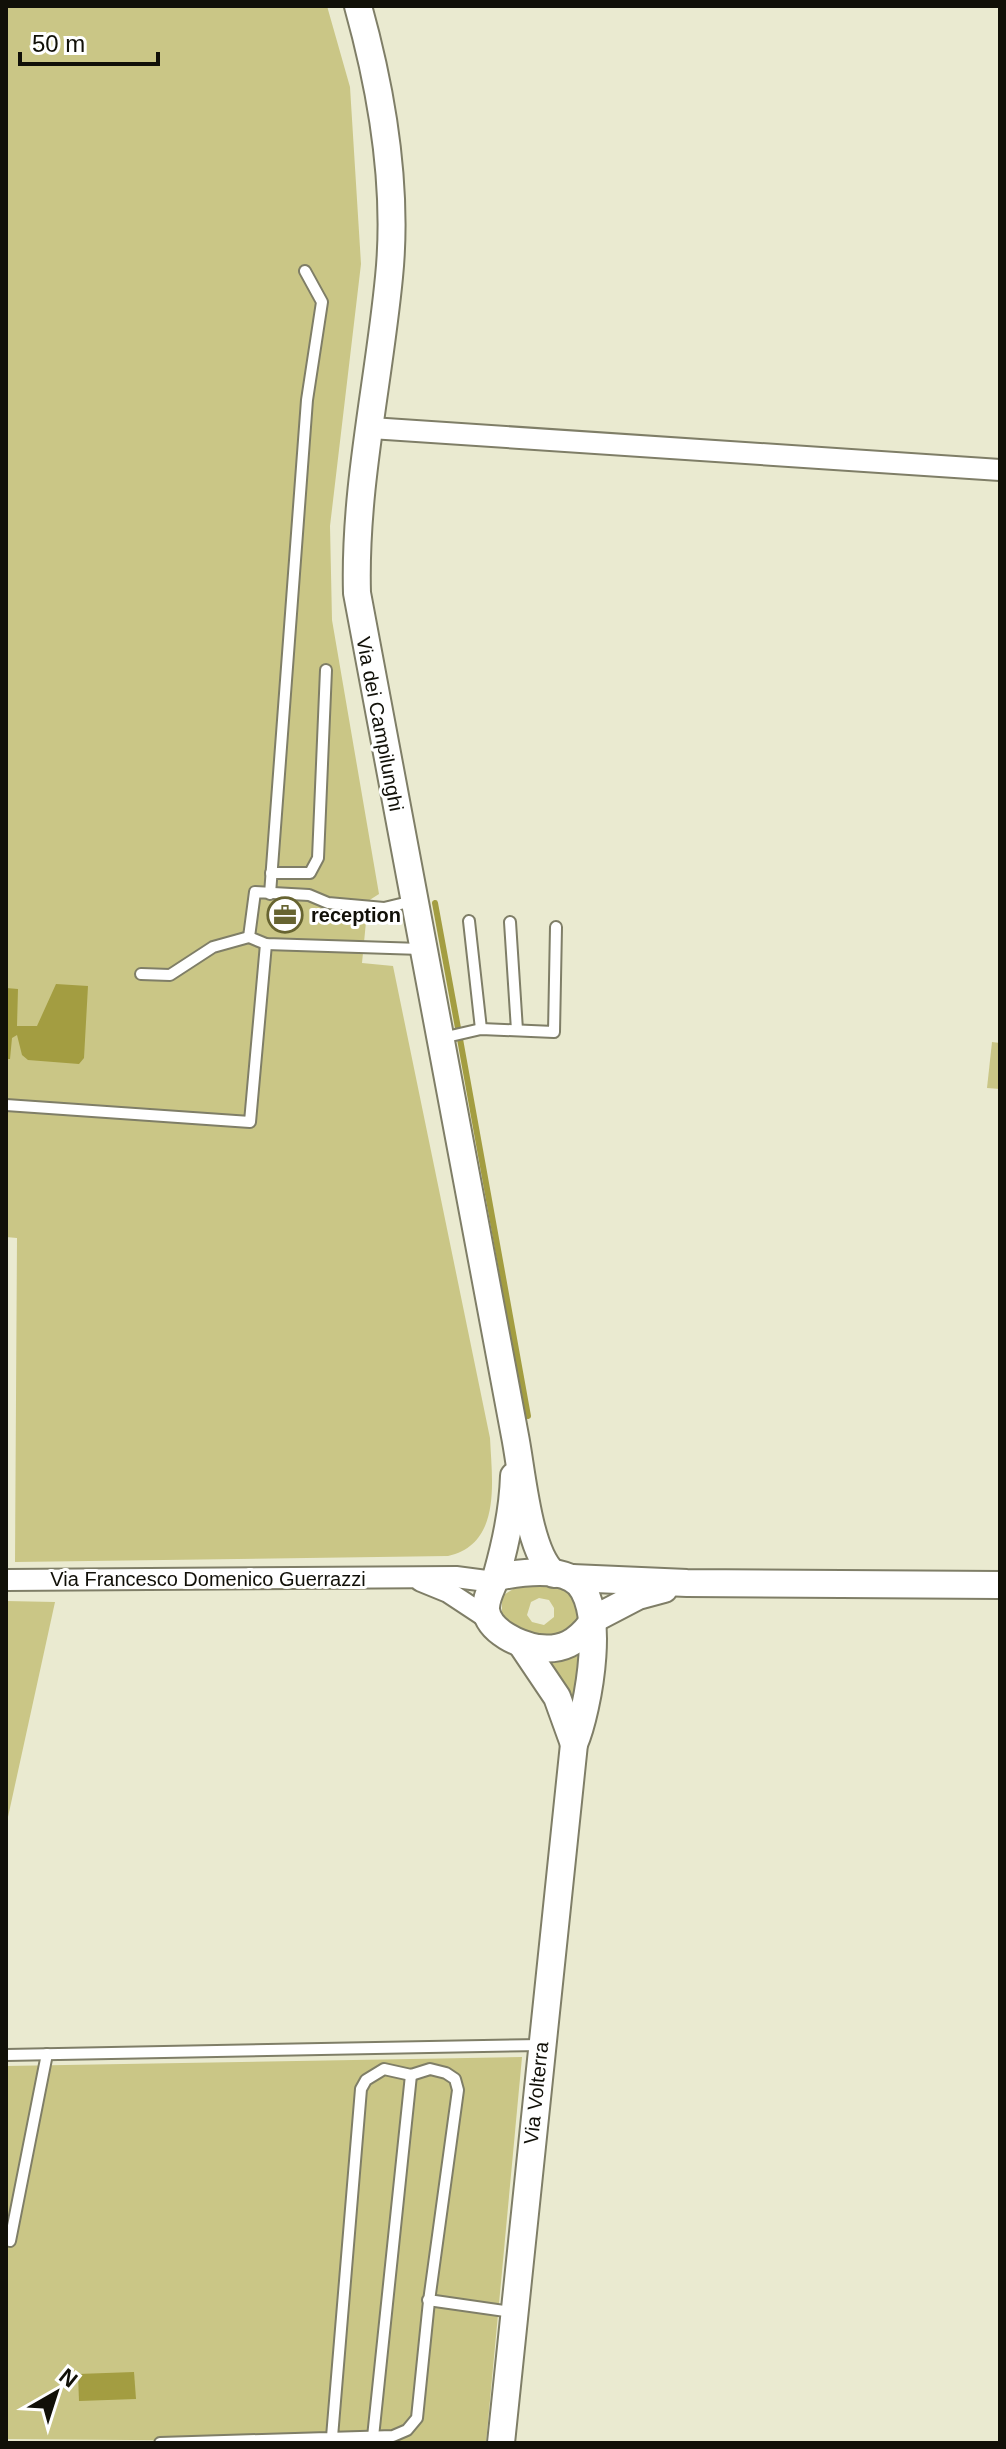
<svg xmlns="http://www.w3.org/2000/svg" width="1006" height="2449" font-family="Arial,sans-serif">
	<style>
		.green { fill: #cac686; fill-rule: evenodd }
		.water { fill: #a39d41 }
		.lines { fill: none; stroke-linecap: round; stroke-linejoin: round }
		.stream { stroke: #a39d41; stroke-width: 6 }
		.service-casing { stroke: #7f7e67; stroke-width: 14 }
		.minor-casing { stroke: #7f7e67; stroke-width: 24 }
		.tertiary-casing { stroke: #7f7e67; stroke-width: 30 }
		.service { stroke: #fff; stroke-width: 10 }
		.minor { stroke: #fff; stroke-width: 20 }
		.tertiary { stroke: #fff; stroke-width: 26 }
		.labels { text-anchor: middle; stroke-width: 6; stroke-linejoin: round; paint-order: stroke }
		.street-label { font-size: 20px; fill: #111008; stroke: #fff }
		.poi-label { font-size: 20px; font-weight: bold; fill: #111008; stroke: #fff; text-anchor: start }
	</style>
	<rect width="100%" height="100%" fill="#eaead0"/>
	<!-- green -->
	<g class="green">
		<path d="M6,6H327L350,87L361,264L330,526L332,620L379,894L368,901L362,963L393,966L490,1438C492,1481 502,1544 448,1556L15,1562L17,1238L6,1237Z"/>
		<polygon points="992,1042 1000,1043 1000,1089 987,1088"/>
		<path d="M520,1585H562L583,1604L576,1625L561,1642L522,1631L502,1616V1596ZM539,1598L549,1600L554,1608V1617L544,1625L532,1622L527,1615L531,1602Z"/>
		<polygon points="6,1601 55,1602 6,1826"/>
		<polygon points="583,1645 575,1717 544,1657 567,1659"/>
		<polygon points="522,2057 486,2443 6,2439 6,2066"/>
	</g>
	<!-- water -->
	<g class="water">
		<polygon points="56,984 88,986 84,1058 79,1064 28,1060 22,1055 17,1035 12,1038 10,1059 6,1059 6,988 18,989 17,1026 37,1026"/>
		<polygon points="134,2372 136,2399 79,2401 78,2374"/>
	</g>
	<g class="lines">
		<!-- stream -->
		<g class="stream">
			<polyline points="435,903 458,1028"/>
			<polyline points="460,1039 528,1416"/>
		</g>
		<defs>
			<g id="service">
				<polyline points="271,873 310,873 318,858 326,670"/>
				<polyline points="270,894 307,400 322,302 305,271"/>
				<polyline points="413,901 384,908 328,903 309,895 255,892 249,937 266,944 421,949"/>
				<polyline points="469,921 481,1029"/>
				<polyline points="510,922 517,1030"/>
				<polyline points="141,974 170,975 213,947 249,937"/>
				<polyline points="442,1038 481,1029 554,1032 556,927"/>
				<polyline points="6,1105 250,1122 266,944"/>
				<polyline points="6,2055 541,2045"/>
				<polyline points="10,2241 47,2054"/>
				<polyline points="428,2300 512,2312"/>
				<polyline points="373,2437 411,2075"/>
				<polyline points="160,2443 393,2436 407,2430 417,2418 429,2301 458,2090 455,2079 446,2073 430,2069 411,2075 384,2069 366,2080 361,2089 332,2437"/>
			</g>
			<g id="minor">
				<polyline points="371,428 1000,470"/>
				<polyline points="6,1580 456,1577 494,1582"/>
				<polyline points="421,1581 448,1592 492,1621"/>
			</g>
			<g id="tertiary">
				<path d="M358,6C382,92 398,188 389,277C379,382 354,487 357,593L515,1436C522,1471 528,1552 554,1574"/>
				<path d="M514,1476C513,1509 506,1542 497,1574C494,1585 485,1597 486,1610C489,1632 520,1645 538,1648C563,1651 577,1642 591,1624"/>
				<path d="M497,1577C517,1573 551,1568 571,1578C610,1597 588,1712 574,1744L501,2443"/>
				<polyline points="572,1578 687,1583 1000,1585"/>
				<polyline points="592,1620 638,1596 664,1589"/>
				<polyline points="522,1645 557,1697 574,1744"/>
			</g>
		</defs>
		<!-- service casing -->
		<use href="#service" class="service-casing"/>
		<!-- minor casing -->
		<use href="#minor" class="minor-casing"/>
		<!-- tertiary casing -->
		<use href="#tertiary" class="tertiary-casing"/>
		<!-- service -->
		<use href="#service" class="service"/>
		<!-- minor -->
		<use href="#minor" class="minor"/>
		<!-- tertiary -->
		<use href="#tertiary" class="tertiary"/>
	</g>
	<!-- icons -->
	<defs>
		<symbol id="office-ring" viewBox="-11 -11 22 22"><circle r="9.5" fill="#fff" stroke="#676431" stroke-width="1.5"/><path d="M-6-3h4V-5.5h4V-3h4V5H-6ZM-1-4.5V-3h2v-1.5ZM-6 0V1H6V0Z" fill="#676431"/></symbol>
	</defs>
	<g fill-rule="evenodd">
		<use href="#office-ring" x="265" y="895" width="40" height="40"/>
	</g>
	<g class="labels">
		<!-- street labels -->
		<g class="street-label">
			<text transform="translate(380 724) rotate(79)" y="7">Via dei Campilunghi</text>
			<text x="208" y="1586">Via Francesco Domenico Guerrazzi</text>
			<text transform="translate(536 2093) rotate(-84)" y="7">Via Volterra</text>
		</g>
		<!-- poi labels -->
		<g class="poi-label">
			<text x="311" y="922">reception</text>
		</g>
	</g>
	<!-- border -->
	<rect width="1006" height="2449" fill="none" stroke="#111008" stroke-width="16"/>
	<!-- north arrow -->
	<g transform="translate(56 2393) rotate(39)" stroke="#ffffff" stroke-width="6" paint-order="stroke">
	<path d="M0-6L14 30L0 20L-14 30Z" fill="#111008"/>
	<text y="-12" font-size="22" font-weight="bold" text-anchor="middle" fill="#111008">N</text>
	</g>
	<!-- scale -->
	<path d="M20 52v12h138v-12" fill="none" stroke="#111008" stroke-width="4"/>
	<text x="32" y="52" font-size="24" fill="#111008" stroke="#ffffff" stroke-width="6" paint-order="stroke">50 m</text>
</svg>
